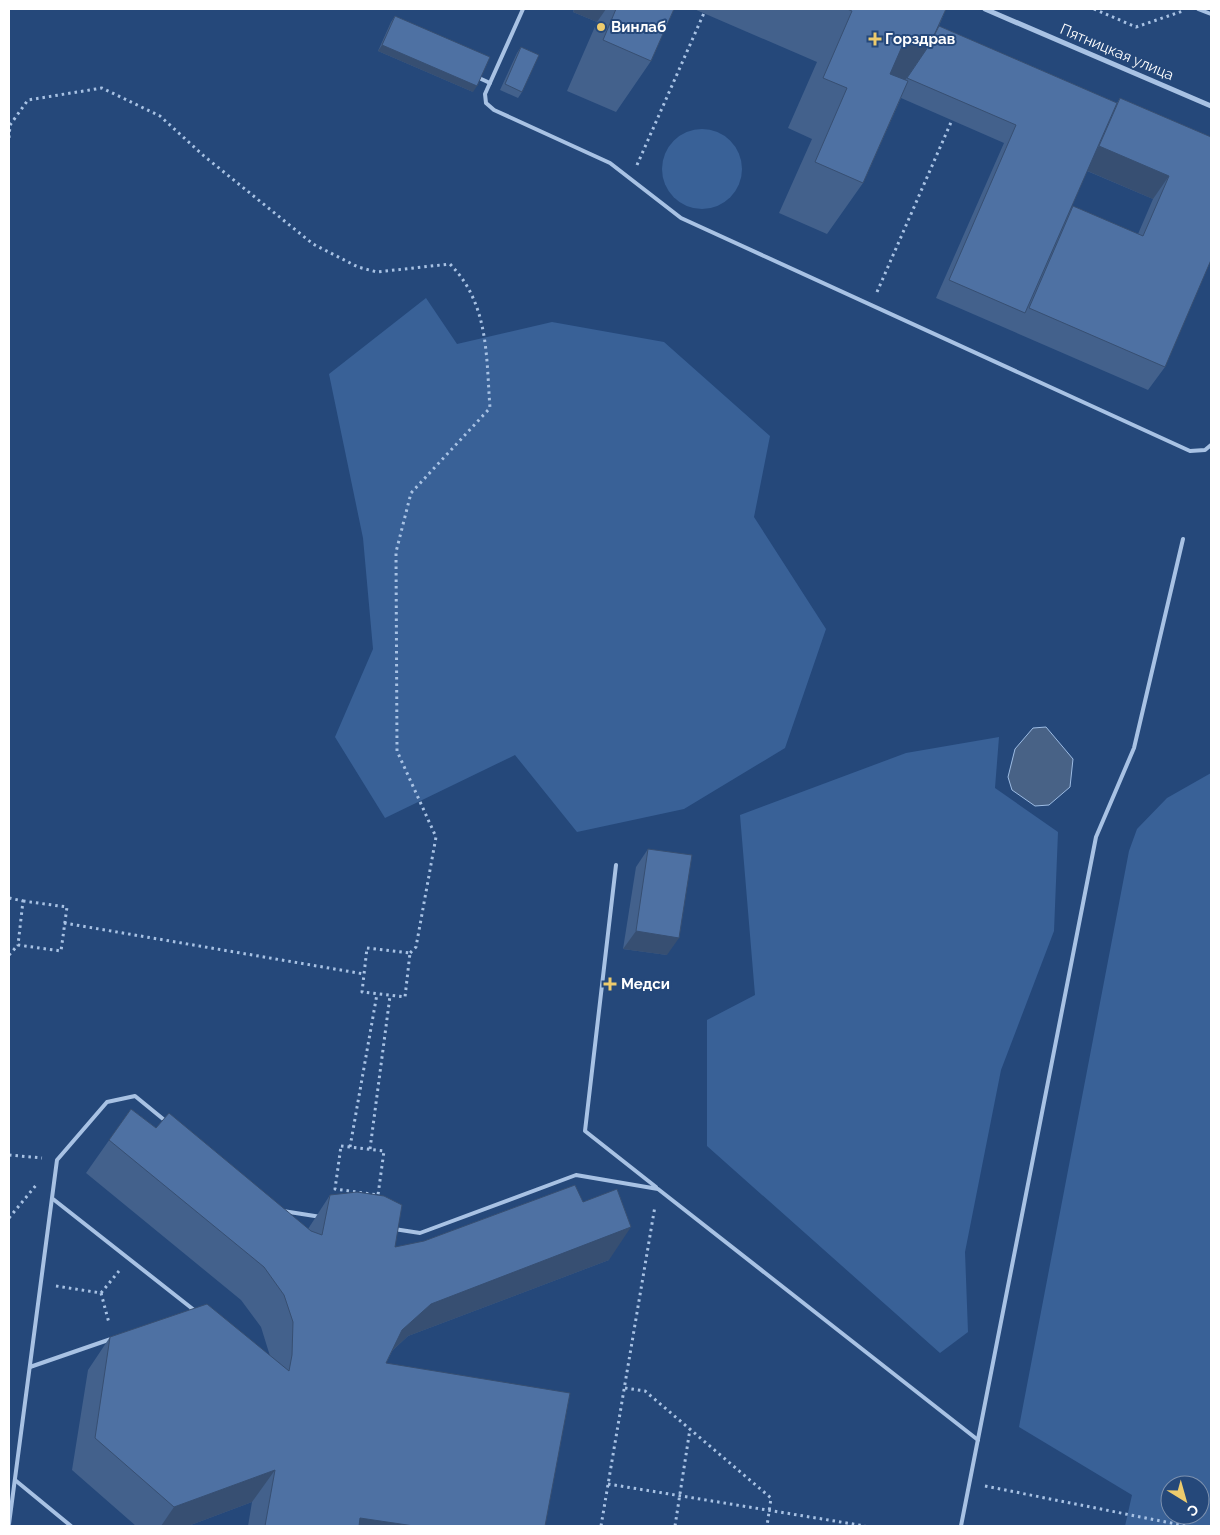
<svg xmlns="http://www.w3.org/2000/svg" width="1220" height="1535" font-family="Raleway,sans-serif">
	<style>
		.green { fill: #396197; fill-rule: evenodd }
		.water { fill: #486286; stroke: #9dbce4 }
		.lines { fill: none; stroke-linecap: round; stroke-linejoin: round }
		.path { stroke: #a8c2e4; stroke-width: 3; stroke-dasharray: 2.5 4; stroke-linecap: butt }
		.service { stroke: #a8c2e4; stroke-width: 4 }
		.minor { stroke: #a8c2e4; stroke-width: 5 }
		.wall { fill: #43618c; fill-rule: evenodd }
		.shaded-wall { fill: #374f72 }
		.building { fill: #4e71a3; stroke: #374f72 }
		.poi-dot { fill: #edcb6d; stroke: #25487a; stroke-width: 2 }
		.labels { text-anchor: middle; stroke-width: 4; stroke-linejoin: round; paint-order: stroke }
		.poi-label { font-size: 15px; font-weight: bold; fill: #fff; stroke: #25487a; text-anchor: start }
		.street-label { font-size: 15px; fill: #fff; stroke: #25487a }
	</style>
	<rect width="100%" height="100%" fill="#25487a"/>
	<!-- green -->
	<g class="green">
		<circle cx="702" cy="169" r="40"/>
		<polygon points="426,298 457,344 552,322 664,342 770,436 754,517 826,629 785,748 684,809 577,832 515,755 385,818 335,737 373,649 363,538 329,374"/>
		<polygon points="999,737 995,788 1058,832 1054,931 1001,1070 965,1252 968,1332 940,1353 707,1146 707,1020 755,995 740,815 906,753"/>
		<path d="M1211,773V1526H1125L1132,1495L1019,1427L1129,851L1137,829L1167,798ZM1170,1485H1200V1515H1170Z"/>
	</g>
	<!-- water -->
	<polygon class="water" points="1046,727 1073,759 1070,787 1049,805 1035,806 1012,790 1008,777 1015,749 1033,728"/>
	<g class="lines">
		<!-- path -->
		<g class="path">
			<polyline points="1094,9 1136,27 1183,11"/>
			<path d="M9,138L10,125L28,100L102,88L160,116L204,156L313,244L358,267L377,272L450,264C489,304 486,355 490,408L411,493L396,552L397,751L436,837L416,947L410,953"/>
			<polyline points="637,165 704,13"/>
			<polyline points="877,292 952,120"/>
			<polyline points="9,898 23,901"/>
			<polygon points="23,901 67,907 61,951 18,945"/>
			<polyline points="64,923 364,974"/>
			<polygon points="367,948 410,953 405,997 362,992"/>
			<polyline points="9,955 18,945"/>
			<polygon points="341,1146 384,1151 378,1195 335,1189"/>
			<polyline points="350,1147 377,994"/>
			<polyline points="370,1149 390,996"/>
			<polyline points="9,1155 42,1158"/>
			<polyline points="9,1218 37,1184"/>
			<polyline points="56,1286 101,1293 109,1323"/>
			<polyline points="101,1293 119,1271"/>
			<polyline points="625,1388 645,1391 771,1498 767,1526"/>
			<polyline points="608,1484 865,1526"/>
			<polyline points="985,1486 1186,1526"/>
			<polyline points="601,1526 655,1206"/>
			<polyline points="675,1526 690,1429"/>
		</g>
		<!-- service -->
		<g class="service">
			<polyline points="523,9 485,94 486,103 494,110 610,163 681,218 1190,451 1205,450 1211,445"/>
			<polyline points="1198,9 1211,14"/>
			<polyline points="479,78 490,83"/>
			<polyline points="616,865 585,1131 656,1187"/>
			<polyline points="53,1199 194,1310 191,1311"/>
			<polyline points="283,1211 321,1217"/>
			<polyline points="394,1229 420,1233 576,1175 658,1189 978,1440"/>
			<polyline points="30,1367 111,1339"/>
			<polyline points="15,1480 71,1526"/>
			<polyline points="9,1524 57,1160 107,1102 135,1096 168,1123"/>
			<polyline points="961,1526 1096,837 1134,748 1183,539"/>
		</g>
		<!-- minor -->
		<polyline class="minor" points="985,9 1211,106"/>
	</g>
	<!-- wall -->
	<g class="wall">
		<polygon points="574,9 674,9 651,61 616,112 567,91 597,22 573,12"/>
		<path d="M694,9H946L939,26L1117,103L1120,98L1211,137L1165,367L1148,390L936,298L1004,143L901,98L863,183L827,234L779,213L812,139L788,128L817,62ZM1087,171L1153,199L1138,234L1073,206L1069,212Z"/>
		<polygon points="395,16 473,92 378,51 391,22"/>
		<polygon points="521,47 522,92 518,98 500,90 517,53"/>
		<polygon points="648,849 667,955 623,949 636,867"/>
		<polygon points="131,1109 156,1128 308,1229 330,1195 395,1247 609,1260 408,1336 392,1351 386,1363 545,1526 248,1526 252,1502 188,1526 136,1526 72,1470 88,1370 110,1337 270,1356 261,1327 241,1300 86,1173"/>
	</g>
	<!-- shaded-wall -->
	<g class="shaded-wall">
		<polygon points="575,9 606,9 597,22 573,12"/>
		<polygon points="907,35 930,44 895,95 871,86"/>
		<polygon points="382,45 477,86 473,92 378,51"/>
		<polygon points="1099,146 1169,176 1153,199 1083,169"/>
		<polygon points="636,931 679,938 667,955 623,949"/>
		<polygon points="631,1227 609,1260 408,1336 380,1362 402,1330 431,1304"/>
		<polygon points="275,1470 252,1502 188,1526 161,1526 174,1507"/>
		<polygon points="360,1518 414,1526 355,1526"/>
	</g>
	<!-- building -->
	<g class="building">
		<polygon points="616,9 674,9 651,61 603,40"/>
		<polygon points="847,9 946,9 930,44 907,35 890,74 908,81 863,183 815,162 847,88 823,78 852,11"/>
		<polygon points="395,16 490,57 477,86 382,45"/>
		<polygon points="939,26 1117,103 1025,313 949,280 1016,125 907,78 930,44"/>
		<polygon points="521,47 539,55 522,92 505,84"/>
		<polygon points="1120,98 1211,137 1211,260 1165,367 1029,308 1073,206 1143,236 1169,176 1099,146"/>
		<polygon points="648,849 692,855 679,938 636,931"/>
		<polygon points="131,1109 156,1128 169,1113 311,1231 322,1235 330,1195 357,1192 384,1196 402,1205 395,1247 424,1241 575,1185 583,1202 617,1189 631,1227 431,1304 402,1330 386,1363 570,1393 545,1526 414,1526 360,1518 359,1526 265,1526 275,1470 174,1507 95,1438 110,1337 207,1304 289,1371 292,1355 293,1322 284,1295 264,1267 109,1140"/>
	</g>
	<!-- markers -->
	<g class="poi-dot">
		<circle cx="601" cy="27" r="5"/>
		<path d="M872.5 31.5h5v5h5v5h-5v5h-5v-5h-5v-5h5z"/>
		<path d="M607.5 976.5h5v5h5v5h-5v5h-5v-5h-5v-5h5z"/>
	</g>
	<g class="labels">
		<!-- poi labels -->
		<g class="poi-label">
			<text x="611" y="32">Винлаб</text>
			<text x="885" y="44">Горздрав</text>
			<text x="621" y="989">Медси</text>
		</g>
		<!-- street labels -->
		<g class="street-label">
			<text transform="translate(1117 52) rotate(23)" y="5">Пятницкая улица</text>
		</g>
	</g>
	<!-- border -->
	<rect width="1220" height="1535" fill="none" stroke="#ffffff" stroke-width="20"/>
	<!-- north arrow -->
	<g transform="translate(1185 1500) rotate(143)"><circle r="24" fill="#25487a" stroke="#7c91af"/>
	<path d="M0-4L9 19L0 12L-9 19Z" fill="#edcb6d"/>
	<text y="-8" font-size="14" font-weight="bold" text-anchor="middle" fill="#ffffff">С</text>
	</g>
</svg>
